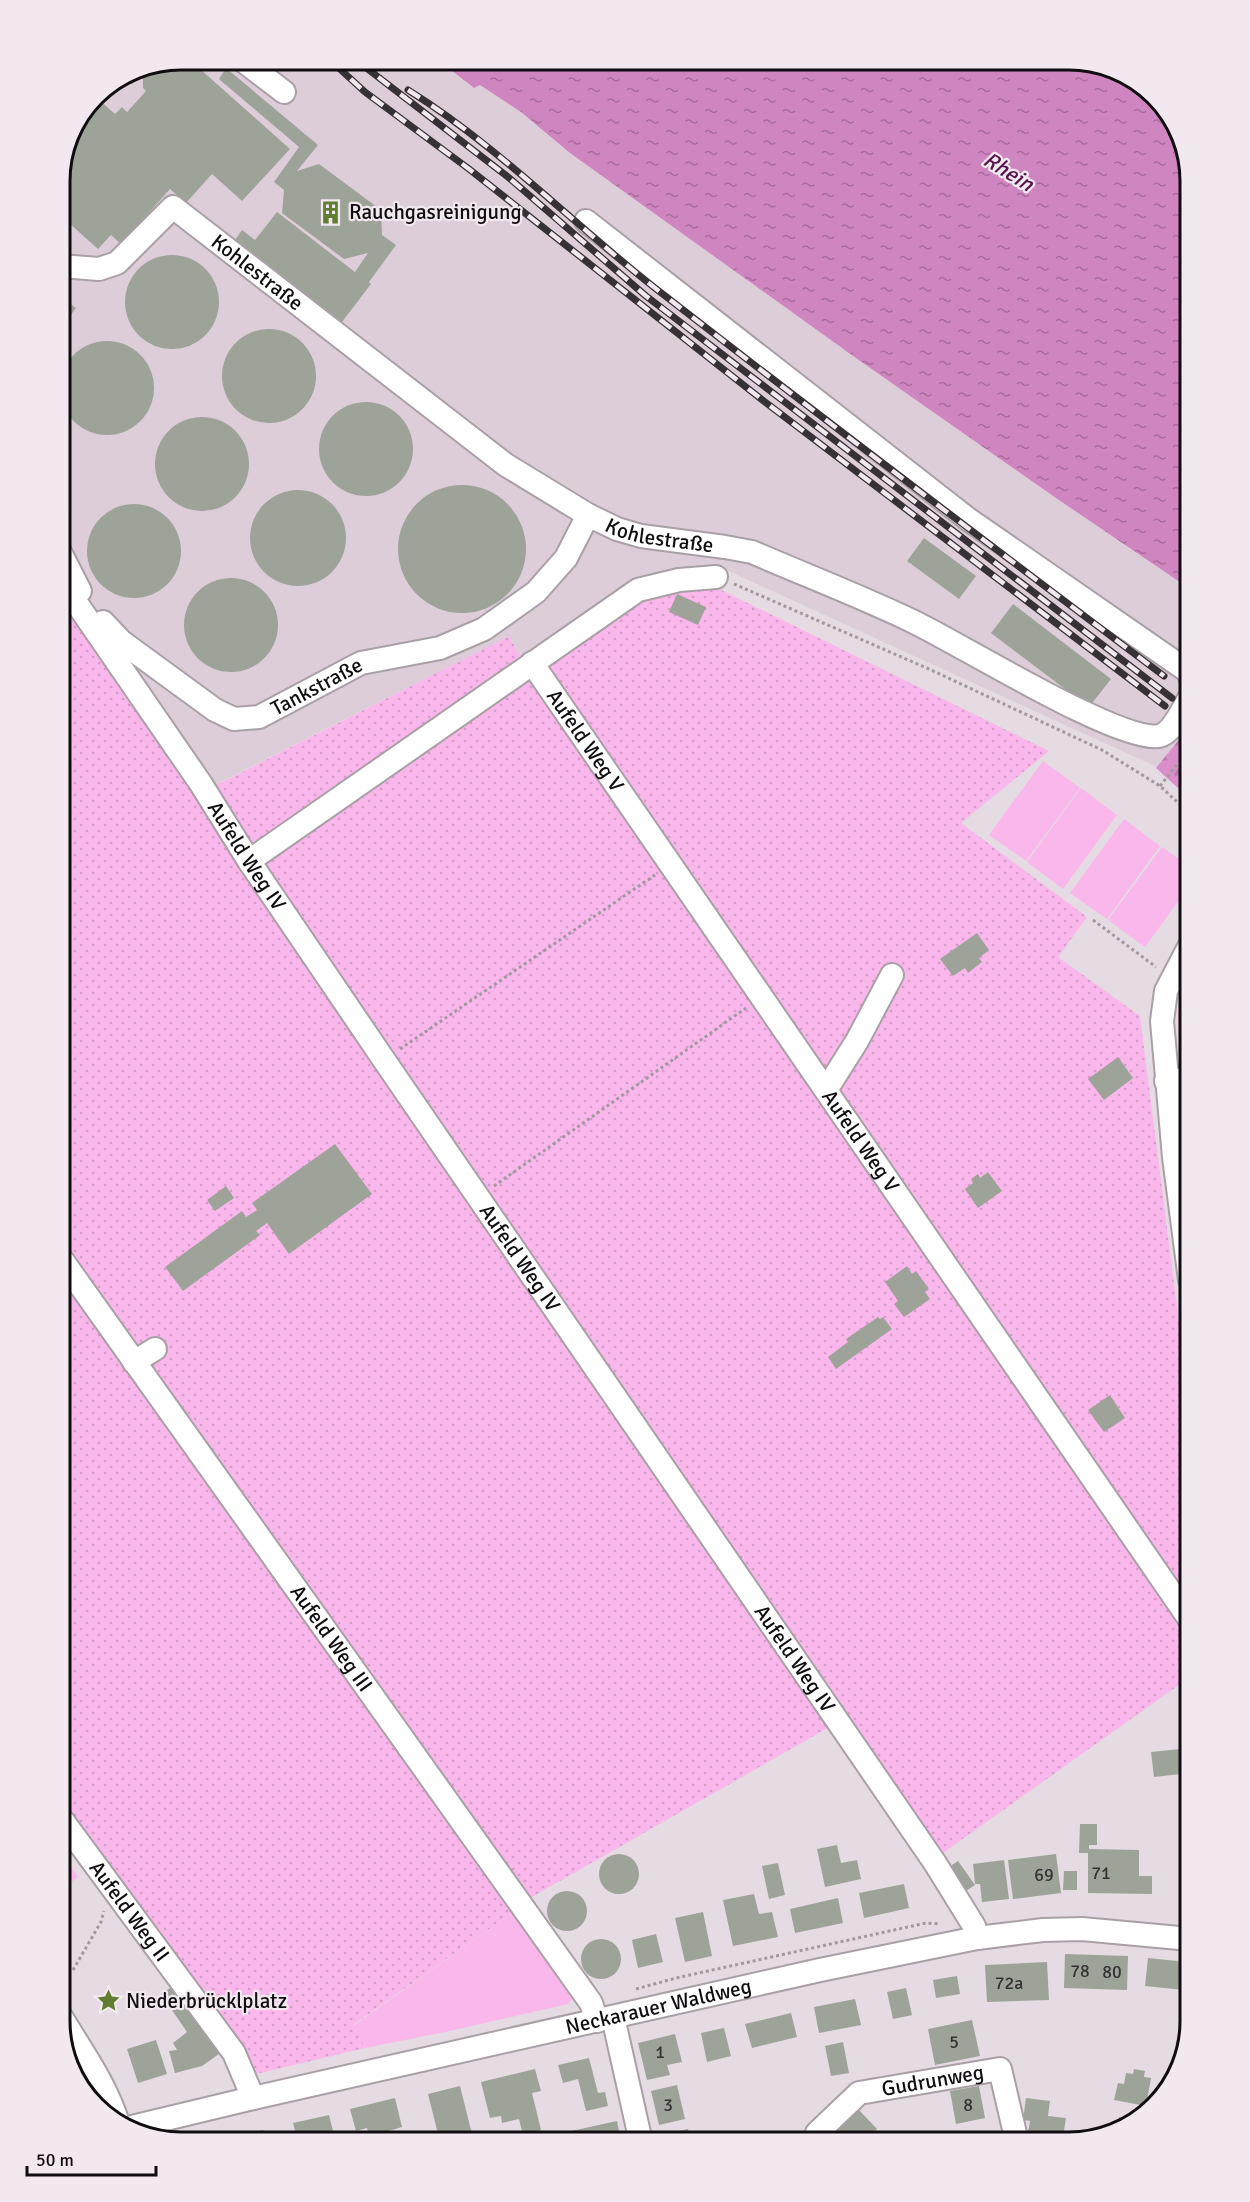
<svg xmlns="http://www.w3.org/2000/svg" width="1250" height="2202" font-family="Signika,sans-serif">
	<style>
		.built { fill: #ddcdd9 }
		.forest { fill: url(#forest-firs) }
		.park { fill: #fab7eb }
		.garden { fill: url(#garden-dots) }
		.water { fill: url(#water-ripples) }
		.building { fill: #9ea39a }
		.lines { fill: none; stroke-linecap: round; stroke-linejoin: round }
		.minor-casing { stroke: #a9a0a6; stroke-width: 26 }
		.path { stroke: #a1999f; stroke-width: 3; stroke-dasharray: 3 3; stroke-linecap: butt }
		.minor { stroke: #fff; stroke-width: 22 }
		.rail-casing { stroke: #353134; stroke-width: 7 }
		.rail { stroke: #f2e8ef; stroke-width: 4.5; stroke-dasharray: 14; stroke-linecap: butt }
		.labels { text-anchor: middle; stroke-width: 4.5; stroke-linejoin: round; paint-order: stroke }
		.number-label { font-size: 18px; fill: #343232 }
		.poi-label { font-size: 21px; fill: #100d10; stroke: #f2e8ef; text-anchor: start }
		.street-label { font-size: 21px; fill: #100d10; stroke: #f2e8ef }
		.water-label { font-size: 22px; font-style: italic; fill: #55134b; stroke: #f2e8ef }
		.rim { fill: none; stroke: #100d10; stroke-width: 3 }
	</style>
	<defs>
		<pattern id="forest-firs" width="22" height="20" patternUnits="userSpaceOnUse" patternTransform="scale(1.5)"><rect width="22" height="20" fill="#d98ec9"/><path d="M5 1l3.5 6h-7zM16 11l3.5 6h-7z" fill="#b979ac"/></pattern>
		<pattern id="garden-dots" width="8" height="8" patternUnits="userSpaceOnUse" patternTransform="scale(1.5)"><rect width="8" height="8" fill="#fab7eb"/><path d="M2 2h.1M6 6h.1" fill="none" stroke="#d59cc8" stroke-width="1.8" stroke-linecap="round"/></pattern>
		<pattern id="water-ripples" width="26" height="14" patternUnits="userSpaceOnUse" patternTransform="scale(1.5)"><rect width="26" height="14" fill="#cf85c0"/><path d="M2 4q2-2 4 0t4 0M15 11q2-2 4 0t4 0" fill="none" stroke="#a76b9b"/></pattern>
	</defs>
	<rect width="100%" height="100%" fill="#e5dbe2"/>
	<!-- built -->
	<polygon class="built" points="181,60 438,60 469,84 480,84 521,112 570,153 1056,498 1190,589 1190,726 1157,767 720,567 523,661 509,636 209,788 60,570 60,174 69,135 96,95 135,69"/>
	<!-- forest -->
	<polygon class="forest" points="1190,726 1190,799 1156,768"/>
	<!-- park -->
	<g class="park">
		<polygon points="1043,761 1080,788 1026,861 989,835"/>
		<polygon points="1081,788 1117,815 1063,889 1027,862"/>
		<polygon points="1124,819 1160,846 1107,919 1070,893"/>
		<polygon points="1162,847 1190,867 1190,885 1145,947 1108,920"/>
		<polygon points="1190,995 1190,1088 1180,1070 1178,1010 1186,1008"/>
		<polygon points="60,1851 78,1877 60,1890"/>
		<polygon points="516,1910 575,1995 568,2004 445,2032 365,2048 353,2026"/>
	</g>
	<!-- garden -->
	<polygon class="garden" points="713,586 1049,751 961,823 1087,917 1058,957 1140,1016 1190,1409 1190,1677 940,1855 833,1725 523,1902 516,1910 353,2025 365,2048 256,2074 60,1809 60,593 197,795 509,636 529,672 642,596"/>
	<!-- water -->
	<polygon class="water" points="438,60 1077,60 1142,85 1181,135 1190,181 1190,589 1056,498 856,358 570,153 521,112 480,85 474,88"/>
	<!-- building -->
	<g class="building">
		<polygon points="181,60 193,60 191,61 290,149 242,201 212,174 186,203 170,189 121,244 111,235 98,249 60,215 60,174 69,135 95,96 115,114 122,107 127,112 146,91 143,88 143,68"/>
		<polygon points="142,68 141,75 132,84 120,85 115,83 135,69"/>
		<polygon points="226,68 318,145 297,171 319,164 381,210 382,235 396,245 369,282 371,284 342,322 235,240 242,230 255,240 277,212 355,272 368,253 344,259 282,213 284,190 274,182 299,147 219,79"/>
		<circle cx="172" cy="302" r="47"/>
		<polygon points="60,296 76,308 60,329"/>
		<circle cx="269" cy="376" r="47"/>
		<circle cx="107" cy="388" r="47"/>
		<circle cx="366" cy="449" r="47"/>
		<circle cx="202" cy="464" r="47"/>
		<circle cx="462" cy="549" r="64"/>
		<circle cx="298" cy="538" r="48"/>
		<circle cx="134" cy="551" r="47"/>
		<polygon points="924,538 976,576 959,599 907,561"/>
		<circle cx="231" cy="625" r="47"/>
		<polygon points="677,594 706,607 698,625 669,612"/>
		<polygon points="1013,604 1111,679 1089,707 991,633"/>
		<polygon points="977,933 989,950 979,958 982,962 968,973 965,968 953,976 940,959"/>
		<polygon points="1180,1012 1190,1012 1190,1070 1181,1070"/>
		<polygon points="1118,1057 1133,1078 1104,1100 1088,1079"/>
		<polygon points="335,1144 372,1194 289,1254 267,1223 256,1231 260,1235 183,1291 165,1267 242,1211 246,1217 257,1210 252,1203"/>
		<polygon points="988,1172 1002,1191 978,1208 965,1189 973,1183 971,1179 978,1174 980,1178"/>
		<polygon points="226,1186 234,1198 215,1211 207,1200"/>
		<polygon points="907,1266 912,1274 916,1271 929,1289 925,1292 930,1299 904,1317 894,1304 898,1301 885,1282"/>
		<polygon points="878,1317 880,1319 883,1317 892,1329 836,1369 828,1357 848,1342 846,1339"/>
		<polygon points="60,1318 66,1327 60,1331"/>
		<polygon points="1110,1395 1125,1418 1104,1432 1088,1410"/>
		<polygon points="1190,1748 1190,1773 1154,1777 1151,1752"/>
		<polygon points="1080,1824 1097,1824 1097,1845 1089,1845 1089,1849 1139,1850 1139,1876 1152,1876 1152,1894 1088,1893 1088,1853 1079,1853"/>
		<polygon points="837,1845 841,1863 857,1860 861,1879 825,1887 817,1849"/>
		<circle cx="619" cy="1874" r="20"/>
		<polygon points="1056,1854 1061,1893 1013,1899 1008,1860"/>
		<polygon points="1004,1860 1009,1899 982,1902 980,1884 975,1884 973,1864"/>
		<polygon points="958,1861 975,1885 963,1893 946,1869"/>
		<polygon points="778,1863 785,1895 769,1899 762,1866"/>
		<polygon points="1064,1871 1077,1871 1077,1890 1063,1890"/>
		<polygon points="904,1884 909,1908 864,1918 859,1893"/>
		<circle cx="567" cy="1911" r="20"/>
		<polygon points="754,1894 759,1914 772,1912 778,1937 733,1946 723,1900"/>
		<polygon points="838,1898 843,1923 795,1933 790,1909"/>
		<polygon points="703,1912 712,1956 685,1962 675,1918"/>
		<polygon points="656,1934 663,1962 638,1968 632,1940"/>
		<circle cx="601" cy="1959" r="20"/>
		<polygon points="1065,1954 1128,1956 1127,1990 1064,1988"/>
		<polygon points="1148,1958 1187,1962 1184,1990 1145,1986"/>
		<polygon points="1047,1962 1049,2000 987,2002 985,1965"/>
		<polygon points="957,1976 960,1994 936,1998 933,1980"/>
		<polygon points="178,1983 226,2049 202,2066 175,2073 169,2051 177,2050 173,2043 187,2032 161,1994"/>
		<polygon points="906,1988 912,2015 893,2019 887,1992"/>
		<polygon points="855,1999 861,2025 819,2033 814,2007"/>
		<polygon points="791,2013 797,2037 752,2048 745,2024"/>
		<polygon points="972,2020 980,2056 935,2065 928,2029"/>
		<polygon points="724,2028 731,2056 707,2062 701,2033"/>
		<polygon points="675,2034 682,2062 667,2065 670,2075 647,2080 638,2043"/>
		<polygon points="156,2040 167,2074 138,2083 127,2049"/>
		<polygon points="843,2042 849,2073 831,2076 825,2046"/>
		<polygon points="589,2058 598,2093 605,2092 608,2106 586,2111 578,2079 563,2083 558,2065"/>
		<polygon points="535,2069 541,2091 532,2093 541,2130 523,2135 519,2119 502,2123 501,2116 490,2118 481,2082"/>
		<polygon points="1134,2069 1145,2071 1144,2077 1151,2078 1146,2106 1114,2100 1118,2083 1124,2084 1126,2073 1133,2074"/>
		<polygon points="677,2085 685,2119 659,2125 651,2091"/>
		<polygon points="460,2086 474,2142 457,2142 455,2134 439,2138 428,2094"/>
		<polygon points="979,2086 985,2118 956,2124 950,2091"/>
		<polygon points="395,2098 402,2127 385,2132 387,2142 371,2142 367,2128 356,2131 350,2109"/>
		<polygon points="1026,2098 1050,2101 1048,2116 1066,2118 1063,2137 1028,2132 1030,2121 1023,2120"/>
		<polygon points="858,2109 877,2129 863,2142 844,2142 834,2131"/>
		<polygon points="329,2115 334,2135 328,2136 329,2142 298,2142 293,2123"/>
		<polygon points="1119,2117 1131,2120 1116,2132"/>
		<polygon points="617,2121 621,2142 570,2142 567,2132"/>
		<polygon points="688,2129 691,2142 663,2142 661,2135"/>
		<polygon points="263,2130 266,2142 221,2142 221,2140"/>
	</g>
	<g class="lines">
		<defs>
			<g id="minor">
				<polyline points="242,60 284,92"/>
				<polyline points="586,221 968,519 1189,672 1190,677"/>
				<path id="s1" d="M60,266L99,269L117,263L173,207L506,465L588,515L617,529L641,536L725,547L752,552C805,575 860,596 912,621C957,642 1119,743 1159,736C1173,733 1183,708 1190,697"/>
				<polyline points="60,552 80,591"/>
				<path id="s2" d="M60,579L201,784L249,861L384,1060L935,1863L974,1926L977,1938"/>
				<path id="s3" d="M103,622L122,642L215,710L234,719L259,717L361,663L440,648L484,629L536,592L566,558L588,515"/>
				<path id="s4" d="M532,663L1190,1620"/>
				<polyline points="249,861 638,590 679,580 716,577"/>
				<polyline points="1166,1081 1190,1079"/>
				<polyline points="826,1090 857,1041 892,975"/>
				<path id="s5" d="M60,1257L591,2003L597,2021"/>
				<polyline points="1190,1280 1174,1157 1162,1021 1166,991 1190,945"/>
				<polyline points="134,1362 155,1349"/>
				<path id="s6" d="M60,1817L234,2053L253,2098"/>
				<path d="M60,2015C81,2050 106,2084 118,2123"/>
				<polyline points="613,2017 641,2142"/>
				<path id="s7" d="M132,2127L253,2098L820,1970L977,1938L1043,1930L1082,1929L1190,1939"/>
				<path id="s8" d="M815,2142L817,2133L859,2093L1000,2069L1017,2142"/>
			</g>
		</defs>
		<!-- minor casing -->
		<use href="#minor" class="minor-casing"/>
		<!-- path -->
		<g class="path">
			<polyline points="734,584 929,669 1102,750 1160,786 1190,814"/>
			<polyline points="1160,786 1190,748"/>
			<polyline points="1093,920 1156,967"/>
			<polyline points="400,1049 655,875"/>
			<polyline points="494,1186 746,1008"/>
			<polyline points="73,1970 101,1922 104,1911"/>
			<polyline points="636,1989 676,1978 926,1923 940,1924"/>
		</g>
		<!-- minor -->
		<use href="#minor" class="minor"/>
		<defs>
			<g id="rail">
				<polyline points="330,60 365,92 469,169 765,402 1165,706"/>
				<polyline points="356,60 508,177 646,296 1172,698"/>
				<path d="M408,90C498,146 572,223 655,288C823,419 994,548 1164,676"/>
			</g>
		</defs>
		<!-- rail casing -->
		<use href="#rail" class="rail-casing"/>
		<!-- rail -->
		<use href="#rail" class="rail"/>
	</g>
	<!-- icons -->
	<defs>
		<symbol id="building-bare" viewBox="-9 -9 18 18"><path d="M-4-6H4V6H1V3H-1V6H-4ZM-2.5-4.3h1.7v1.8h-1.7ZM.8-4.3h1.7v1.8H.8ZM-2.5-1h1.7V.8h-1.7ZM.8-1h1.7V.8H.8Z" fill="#607d32" stroke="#f2e8ef" stroke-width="2.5" paint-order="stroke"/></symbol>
		<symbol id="sight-bare" viewBox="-9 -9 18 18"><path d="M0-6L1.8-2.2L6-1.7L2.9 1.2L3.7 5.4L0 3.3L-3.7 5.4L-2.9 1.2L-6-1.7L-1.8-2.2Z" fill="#607d32" stroke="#f2e8ef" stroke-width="2.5" paint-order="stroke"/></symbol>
	</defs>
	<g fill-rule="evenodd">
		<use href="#building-bare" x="314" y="196" width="33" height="33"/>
		<use href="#sight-bare" x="92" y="1984" width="33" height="33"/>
	</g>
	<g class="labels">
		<!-- number labels -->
		<g class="number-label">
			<text x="1101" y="1879">71</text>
			<text x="1044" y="1881">69</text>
			<text x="1080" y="1977">78</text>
			<text x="1112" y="1978">80</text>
			<text x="1009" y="1989">72a</text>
			<text x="954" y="2048">5</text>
			<text x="660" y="2058">1</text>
			<text x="668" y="2111">3</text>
			<text x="968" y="2111">8</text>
		</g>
		<!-- poi labels -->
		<g class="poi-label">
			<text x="349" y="219">Rauchgasreinigung</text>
			<text x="126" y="2008">Niederbrücklplatz</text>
		</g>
		<!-- street labels -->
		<g class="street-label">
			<text dy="7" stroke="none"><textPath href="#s1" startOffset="244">Kohlestraße</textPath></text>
			<text dy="7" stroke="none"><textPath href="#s1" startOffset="730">Kohlestraße</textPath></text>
			<text dy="7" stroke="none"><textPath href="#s3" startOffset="254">Tankstraße</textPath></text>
			<text dy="7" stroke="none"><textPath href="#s4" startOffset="94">Aufeld Weg V</textPath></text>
			<text dy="7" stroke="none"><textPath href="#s2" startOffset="334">Aufeld Weg IV</textPath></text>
			<text dy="7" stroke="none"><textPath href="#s4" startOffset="580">Aufeld Weg V</textPath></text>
			<text dy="7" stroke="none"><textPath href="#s2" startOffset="820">Aufeld Weg IV</textPath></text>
			<text dy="7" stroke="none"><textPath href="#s5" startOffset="468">Aufeld Weg III</textPath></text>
			<text dy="7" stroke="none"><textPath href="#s2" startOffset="1306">Aufeld Weg IV</textPath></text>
			<text dy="7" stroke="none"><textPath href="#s6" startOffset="117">Aufeld Weg II</textPath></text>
			<text dy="7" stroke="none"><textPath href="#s7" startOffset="540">Neckarauer Waldweg</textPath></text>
			<text dy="7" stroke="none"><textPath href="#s8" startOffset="142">Gudrunweg</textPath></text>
		</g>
		<!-- water labels -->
		<g class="water-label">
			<text transform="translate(1009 171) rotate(32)" y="8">Rhein</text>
		</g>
	</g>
	<!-- crop -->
	<path d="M0 0H1250V2202H0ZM181 70H1069A111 111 0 0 1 1180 181V2021A111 111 0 0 1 1069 2132H181A111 111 0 0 1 70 2021V181A111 111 0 0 1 181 70Z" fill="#f2e8ef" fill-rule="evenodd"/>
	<path class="rim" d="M181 70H1069A111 111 0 0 1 1180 181V2021A111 111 0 0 1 1069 2132H181A111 111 0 0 1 70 2021V181A111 111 0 0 1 181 70Z"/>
	<!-- scale -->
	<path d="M27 2166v9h129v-9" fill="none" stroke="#100d10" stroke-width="3"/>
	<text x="36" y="2166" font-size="18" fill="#100d10" stroke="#f2e8ef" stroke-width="4.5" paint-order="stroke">50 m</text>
</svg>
